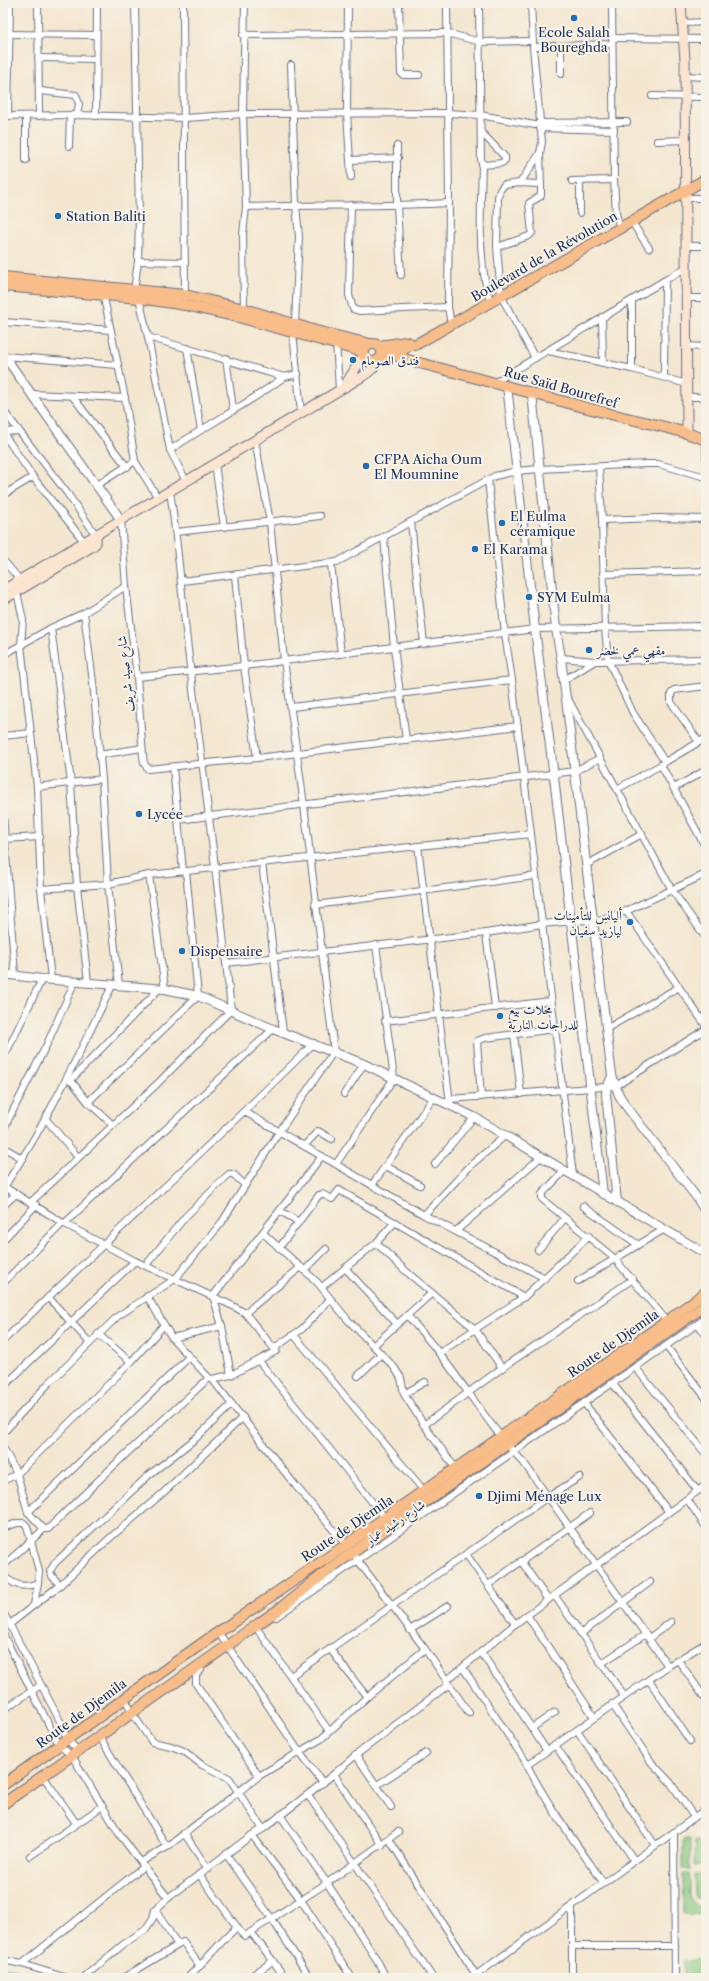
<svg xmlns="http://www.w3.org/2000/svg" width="709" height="1981" font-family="'Libre Caslon Text',Amiri,serif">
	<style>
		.green { fill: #8ccb82; stroke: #547d70 }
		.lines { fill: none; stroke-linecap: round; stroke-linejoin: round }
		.stream { stroke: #4aaac9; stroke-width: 2 }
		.minor-casing { stroke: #676f86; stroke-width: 8 }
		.tertiary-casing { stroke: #676f86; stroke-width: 10 }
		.secondary-casing { stroke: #676f86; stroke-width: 11 }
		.primary-casing { stroke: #676f86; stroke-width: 12 }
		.minor { stroke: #fff; stroke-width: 6 }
		.tertiary { stroke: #fff; stroke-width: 8 }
		.secondary { stroke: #fce5d0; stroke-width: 9 }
		.primary { stroke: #f8bd89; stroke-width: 10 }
		.poi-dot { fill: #1f6fb2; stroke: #f7f3e8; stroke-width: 1.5 }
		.labels { text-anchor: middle; stroke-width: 4; stroke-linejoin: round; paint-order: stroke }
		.poi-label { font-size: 13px; fill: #1b2f5e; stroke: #f7f3e8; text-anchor: start }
		.street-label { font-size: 13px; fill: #1b2f5e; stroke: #f7f3e8 }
	</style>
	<rect width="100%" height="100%" fill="#f7f3e8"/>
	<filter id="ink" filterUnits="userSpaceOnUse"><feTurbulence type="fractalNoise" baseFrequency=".025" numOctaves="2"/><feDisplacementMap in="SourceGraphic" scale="8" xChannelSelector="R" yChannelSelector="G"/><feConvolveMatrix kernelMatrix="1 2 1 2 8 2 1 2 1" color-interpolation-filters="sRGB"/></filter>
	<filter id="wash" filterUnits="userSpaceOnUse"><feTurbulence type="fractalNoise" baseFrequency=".012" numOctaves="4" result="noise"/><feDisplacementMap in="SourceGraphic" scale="16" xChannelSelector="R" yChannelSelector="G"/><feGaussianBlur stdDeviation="0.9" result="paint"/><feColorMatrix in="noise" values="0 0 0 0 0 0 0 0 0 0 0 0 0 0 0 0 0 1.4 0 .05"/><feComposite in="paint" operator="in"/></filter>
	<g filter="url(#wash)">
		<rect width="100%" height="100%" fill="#f4e6cf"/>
		<!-- green -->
		<g class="green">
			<polygon points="683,1839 689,1839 690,1840 690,1870 683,1869"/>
			<polygon points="695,1841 706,1841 706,1865 694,1865"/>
			<polygon points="683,1874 689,1874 689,1897 695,1904 705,1909 705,1915 684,1914"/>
			<polygon points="694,1874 706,1874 706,1898 695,1898"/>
			<polygon points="706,1957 706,1978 683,1978 683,1962"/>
		</g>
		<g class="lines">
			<!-- stream -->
			<polyline class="stream" points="3,1968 12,1968 41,1978"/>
		</g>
	</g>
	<g filter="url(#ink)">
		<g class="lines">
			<defs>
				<g id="minor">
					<polyline points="38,3 39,116"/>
					<polyline points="135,3 139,219 138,261 134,291 139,298 148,337 170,450 186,481"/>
					<polyline points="183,3 185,297"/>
					<polyline points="348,3 347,113 351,177"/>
					<polyline points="399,3 401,73 403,75 419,75"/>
					<polyline points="447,3 449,203 448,307 451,325"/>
					<polyline points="479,3 481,161 484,165 502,163 505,160 505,157 481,132"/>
					<polyline points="531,3 533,43"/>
					<polyline points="612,3 614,180 616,213 620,229"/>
					<polyline points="683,23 706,22"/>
					<polyline points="3,34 96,35"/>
					<polyline points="243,35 446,33 481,42 533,41"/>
					<polyline points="612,38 706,39"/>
					<polyline points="38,58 96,59"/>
					<polyline points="291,65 296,205 299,237 295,324 293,332 301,412"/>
					<polyline points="561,74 561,46"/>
					<polyline points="685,76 706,77"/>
					<polyline points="40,91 76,95 79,104 77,115"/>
					<polyline points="652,96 706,97"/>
					<polyline points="3,116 77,115 185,118 243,114 448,113 480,115 535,125"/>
					<polyline points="8,116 10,3"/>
					<polyline points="26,116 26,160"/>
					<polyline points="96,116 97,3"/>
					<polyline points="539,123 627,122"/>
					<polyline points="540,128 614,130"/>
					<polyline points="657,141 686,140"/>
					<polyline points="69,146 70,115"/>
					<polyline points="397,146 397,206 401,275"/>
					<polyline points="540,153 541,186"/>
					<polyline points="351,160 398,158"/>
					<path d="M482,164C481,207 477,259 490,301"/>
					<polyline points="572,181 614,180"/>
					<polyline points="520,183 540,153 542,142 533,47 612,44"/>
					<polyline points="686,198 706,198"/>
					<polyline points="351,205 349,295 353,309 359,311 448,307"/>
					<path d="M246,207C314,204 382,207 449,203"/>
					<polyline points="580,213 580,181"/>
					<polyline points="631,221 649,248"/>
					<polyline points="687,246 706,246"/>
					<polyline points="497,247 529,236 532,233 529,203 541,196 541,186 539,184 520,183 504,185 500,190 498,197 497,247 501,296 535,358"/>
					<polyline points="138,261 185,262"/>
					<polyline points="103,293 125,398 135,461 158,498"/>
					<polyline points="687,298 706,298"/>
					<polyline points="244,311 243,234 246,207 243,114 245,3"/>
					<polyline points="602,317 603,363"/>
					<polyline points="3,322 111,330"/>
					<polyline points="148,337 284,377 298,374"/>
					<polyline points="336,342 339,389"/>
					<polyline points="687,346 706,347"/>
					<polyline points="187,348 201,430"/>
					<polyline points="548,351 632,369 687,384"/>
					<polyline points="4,356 118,365"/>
					<polyline points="226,358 233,409"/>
					<polyline points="632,369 632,301"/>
					<polyline points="664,376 665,281"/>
					<polyline points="495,382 687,267"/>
					<polyline points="31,394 125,398"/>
					<polyline points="73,397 127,467"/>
					<polyline points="688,397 706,397"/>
					<polyline points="3,410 67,493 96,535"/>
					<polyline points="3,432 18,431"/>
					<polyline points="3,433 33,477 86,544"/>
					<polyline points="706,440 706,458"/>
					<path d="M170,450C207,425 248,404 284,377"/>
					<polyline points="215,464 224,527"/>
					<polyline points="599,467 602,520 605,628 608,660 633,713 665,762 661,765 706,848"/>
					<polyline points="488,480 505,634 512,680 573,1175"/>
					<polyline points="97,485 135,461"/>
					<polyline points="3,495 33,477"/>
					<polyline points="121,520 126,586 137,677 143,756 144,763 148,769 257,758 518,726"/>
					<polyline points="602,520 657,518 706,519"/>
					<polyline points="411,522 424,644"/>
					<polyline points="176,532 320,516"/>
					<polyline points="384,538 394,647 406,740"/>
					<polyline points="3,560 20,580"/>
					<polyline points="331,564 341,654"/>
					<polyline points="603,574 706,571"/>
					<polyline points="235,576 244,666 257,758"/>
					<polyline points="182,581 337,562 495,476 517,471 539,469 647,464 658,464 706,477"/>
					<polyline points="17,592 23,620 21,645 37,787 41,889 51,979"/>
					<polyline points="84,613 93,682 102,779 108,884 119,985"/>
					<polyline points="51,628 71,783 77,886 88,982"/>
					<polyline points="3,655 51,628 84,613 126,586"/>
					<polyline points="561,658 595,661 706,659"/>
					<polyline points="137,677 244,666 535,629 706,626"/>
					<polyline points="564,680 595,661"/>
					<polyline points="568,699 672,890 706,938"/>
					<polyline points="292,707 512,680"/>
					<polyline points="3,736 31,733"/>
					<polyline points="699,742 671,702 671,694 674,690 706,686"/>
					<polyline points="99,755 142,748"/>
					<polyline points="665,762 706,738"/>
					<polyline points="173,767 183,871"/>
					<polyline points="37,787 102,779"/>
					<polyline points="674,788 706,770"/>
					<polyline points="617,789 661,765"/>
					<polyline points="3,814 15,975"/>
					<polyline points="178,820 575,771 600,758"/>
					<polyline points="3,839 40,837"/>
					<polyline points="418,846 450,1103"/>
					<polyline points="262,863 283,1032"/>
					<polyline points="586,865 642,834"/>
					<polyline points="149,875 165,989"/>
					<polyline points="41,889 108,884 149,875 531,834"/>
					<polyline points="315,905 536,876"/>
					<polyline points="626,911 706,1026"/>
					<polyline points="486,933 495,1008"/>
					<polyline points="226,963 486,933 542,924 584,920 594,923 626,911 706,874"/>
					<polyline points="385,1021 551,1001"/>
					<polyline points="606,1029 679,987"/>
					<polyline points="514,1034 521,1094"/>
					<polyline points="3,1053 7,1051 42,979"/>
					<polyline points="69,1078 88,1102 113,1125"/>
					<polyline points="70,1081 160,988"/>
					<polyline points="344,1094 364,1064"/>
					<polyline points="481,1097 477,1041 485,1038 555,1029"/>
					<polyline points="450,1099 616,1086 706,1029"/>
					<polyline points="88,1102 198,996 186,871"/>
					<polyline points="245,1112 424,1215 545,1278"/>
					<polyline points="45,1118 78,1157"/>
					<polyline points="3,1130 47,1044 75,981"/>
					<polyline points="304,1146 318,1131 332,1139"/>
					<polyline points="3,1147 23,1159"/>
					<polyline points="336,1164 394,1078 376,945"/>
					<polyline points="435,1164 474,1117"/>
					<polyline points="386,1166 420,1185"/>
					<polyline points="565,1170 542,1194 542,1199 614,1258 667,1321"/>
					<polyline points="372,1185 434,1097"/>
					<polyline points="3,1186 63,1223 135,1261 233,1306 245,1313 276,1351 231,1375 212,1379"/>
					<path d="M4,1187C47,1123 79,1053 113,984"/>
					<path d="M31,1202L157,1084L231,1010C220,898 205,786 191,674C183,613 179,552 170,491"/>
					<polyline points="3,1206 16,1194"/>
					<polyline points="583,1206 637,1244"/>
					<polyline points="280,1211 299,1222"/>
					<polyline points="424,1215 471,1165 506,1135"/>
					<polyline points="65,1223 273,1029"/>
					<polyline points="456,1231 542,1156"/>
					<polyline points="263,1233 317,1282 347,1319 394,1367 401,1378 404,1394 424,1425 456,1469"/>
					<polyline points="3,1240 36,1205"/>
					<polyline points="376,1243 408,1273 475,1329 502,1368"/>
					<polyline points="279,1248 319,1195 322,1194 332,1199 339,1190 524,1297"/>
					<polyline points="538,1250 565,1218"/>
					<polyline points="146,1265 185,1217 229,1174 233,1174 245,1185"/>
					<polyline points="345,1268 397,1324"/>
					<polyline points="305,1270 326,1249"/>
					<polyline points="578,1281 663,1230"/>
					<polyline points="3,1283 63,1223"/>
					<polyline points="322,1287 376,1243 395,1222"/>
					<polyline points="147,1296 172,1338 209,1378 212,1379 295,1485 347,1546"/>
					<polyline points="48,1297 90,1343"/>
					<polyline points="245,1313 301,1267"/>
					<path d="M407,1315C418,1328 429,1340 439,1353C468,1390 492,1430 524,1463L668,1666"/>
					<polyline points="698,1324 706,1335"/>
					<polyline points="98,1334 131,1362"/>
					<polyline points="294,1335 425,1492"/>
					<polyline points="172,1338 222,1326"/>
					<path d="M3,1341C106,1241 212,1144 314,1043"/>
					<polyline points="374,1345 432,1293"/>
					<polyline points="666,1346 706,1398"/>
					<polyline points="276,1351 277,1346 302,1329 330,1299"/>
					<polyline points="439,1353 524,1297 589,1236"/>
					<polyline points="189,1357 28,1512 44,1529 48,1529 127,1453 209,1378"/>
					<polyline points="259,1361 385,1518"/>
					<polyline points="635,1367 706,1454"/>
					<polyline points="231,1375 222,1326 213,1296 322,1156"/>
					<polyline points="358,1376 381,1354"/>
					<polyline points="613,1384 698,1491"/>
					<polyline points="3,1387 135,1261"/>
					<polyline points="404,1394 425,1382"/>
					<polyline points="584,1403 669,1512"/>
					<polyline points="424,1425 502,1368 633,1279"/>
					<polyline points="3,1433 49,1383 118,1316 175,1279 222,1222 279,1132 334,1051 304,805 284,660 270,522 255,440"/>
					<polyline points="3,1447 17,1474 131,1362 164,1325"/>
					<polyline points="3,1481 17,1474 28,1512"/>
					<polyline points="687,1499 706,1527"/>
					<polyline points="3,1528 17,1523 24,1523 27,1526 39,1571 38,1583"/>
					<polyline points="466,1554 515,1624"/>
					<polyline points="356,1558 425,1649 469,1713"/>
					<polyline points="521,1561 548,1600"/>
					<polyline points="3,1566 44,1529"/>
					<path d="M3,1576C15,1585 23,1589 38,1583L34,1605"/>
					<polyline points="60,1585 52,1576 50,1571 55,1563 149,1475 195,1439 232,1404"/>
					<polyline points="488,1585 590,1513"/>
					<polyline points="555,1596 624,1696"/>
					<polyline points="3,1612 60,1721 67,1739 78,1751"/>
					<polyline points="527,1615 594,1717"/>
					<polyline points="276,1617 706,1318"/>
					<polyline points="10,1624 60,1585 111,1537 163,1493 243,1417"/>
					<polyline points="258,1630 329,1731"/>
					<polyline points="410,1630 448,1606"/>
					<polyline points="218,1632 300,1753 323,1783"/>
					<polyline points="582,1633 650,1582"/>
					<polyline points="3,1634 59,1745 72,1756 120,1835 168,1898"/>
					<polyline points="649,1638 671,1622"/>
					<polyline points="330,1649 367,1697 425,1649"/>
					<polyline points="481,1652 547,1751"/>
					<polyline points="678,1660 706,1700"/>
					<polyline points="602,1663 646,1634"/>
					<path d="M463,1668L524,1759C545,1802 575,1842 603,1882"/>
					<polyline points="201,1670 196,1675 196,1684 259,1776"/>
					<polyline points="291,1676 548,1497 580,1477"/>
					<polyline points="649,1680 690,1741"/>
					<polyline points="446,1681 515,1624 706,1485"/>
					<polyline points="125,1698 132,1713 152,1742 171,1746 184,1751 202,1765 229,1778 263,1829"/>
					<polyline points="612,1704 652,1763 670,1782 694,1817"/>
					<polyline points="3,1710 41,1685"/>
					<polyline points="532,1728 555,1712"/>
					<polyline points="577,1730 655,1845"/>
					<polyline points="99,1736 167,1847"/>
					<polyline points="555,1745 634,1860"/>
					<polyline points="356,1755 391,1807"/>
					<polyline points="527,1765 668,1666 706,1643"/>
					<polyline points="334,1774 382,1845"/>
					<polyline points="43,1776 76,1823"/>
					<polyline points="377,1785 426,1753"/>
					<polyline points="308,1795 433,1978"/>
					<polyline points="280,1815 327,1883 398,1832"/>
					<polyline points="184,1833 208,1869"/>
					<polyline points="674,1833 675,1978"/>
					<polyline points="252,1835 301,1900 352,1978"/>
					<polyline points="389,1839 476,1975"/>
					<polyline points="226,1854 272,1919 310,1978"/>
					<polyline points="30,1856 101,1807"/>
					<polyline points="141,1862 167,1847 259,1776 321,1739 367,1697"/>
					<polyline points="572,1907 572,1978"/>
					<polyline points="155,1910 178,1945"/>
					<polyline points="237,1927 241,1933 245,1936 251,1932"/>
					<polyline points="572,1946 675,1946"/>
					<polyline points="3,1960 22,1964 144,1866"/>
					<polyline points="273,1961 285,1978"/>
					<polyline points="22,1964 67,1978"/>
					<polyline points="83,1978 125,1943 145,1930 153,1918 155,1910 168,1898 252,1835 263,1829 334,1774 356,1755 448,1685"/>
					<polyline points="123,1978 183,1942 200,1966"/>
					<path d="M187,1978C205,1962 219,1943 237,1927L199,1874"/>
					<polyline points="248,1978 273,1961 251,1932 327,1883 377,1960 386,1978"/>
					<polyline points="472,1978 706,1809"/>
				</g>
				<g id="tertiary">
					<polyline points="3,354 121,520"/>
					<polyline points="507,386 535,629 554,777 603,1194"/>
					<polyline points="532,393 556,629 561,658 612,1076 619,1095 626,1106 697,1198 706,1213"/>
					<polyline points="3,974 42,979 165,989 198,996 273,1029 364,1064 474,1117 706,1254"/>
					<polyline points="612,1076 607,1088 606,1094 617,1202"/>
				</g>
				<g id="secondary">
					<polyline points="681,3 685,60 687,432"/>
					<polyline points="345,385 364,355"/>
					<polyline points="3,590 365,375 373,368 376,361"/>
					<polyline points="3,600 93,546 96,543 96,535"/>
				</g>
				<g id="primary">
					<polyline points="3,277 185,295 245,309 316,331 370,344"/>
					<polyline points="3,286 139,298 185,305 242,318 364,352"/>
					<circle cx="373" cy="353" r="9"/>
					<path d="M385,345L395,355L408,360C475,377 540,396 607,413C640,422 674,427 706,440"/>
					<polyline points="380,346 406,342 415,345"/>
					<polyline points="379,359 395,355 410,345 415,345 706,179"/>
					<polyline points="3,1785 204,1642 346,1545 667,1321 706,1292"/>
					<polyline points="3,1804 278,1610 335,1565 706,1305"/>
				</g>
			</defs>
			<!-- minor casing -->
			<use href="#minor" class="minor-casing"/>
			<!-- tertiary casing -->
			<use href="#tertiary" class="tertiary-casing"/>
			<!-- secondary casing -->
			<use href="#secondary" class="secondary-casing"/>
			<!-- primary casing -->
			<use href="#primary" class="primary-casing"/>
			<!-- minor -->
			<use href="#minor" class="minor"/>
			<!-- tertiary -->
			<use href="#tertiary" class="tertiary"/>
			<!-- secondary -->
			<use href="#secondary" class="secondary"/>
			<!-- primary -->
			<use href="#primary" class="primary"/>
		</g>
	</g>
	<!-- markers -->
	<g class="poi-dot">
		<circle cx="574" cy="18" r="4"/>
		<circle cx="58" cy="216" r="4"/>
		<circle cx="353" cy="360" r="4"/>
		<circle cx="366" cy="466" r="4"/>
		<circle cx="502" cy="523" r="4"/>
		<circle cx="475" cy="549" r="4"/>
		<circle cx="529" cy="597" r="4"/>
		<circle cx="589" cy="650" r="4"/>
		<circle cx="139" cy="814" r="4"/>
		<circle cx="630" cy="922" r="4"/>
		<circle cx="182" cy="951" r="4"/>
		<circle cx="500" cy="1016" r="4"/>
		<circle cx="479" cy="1496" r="4"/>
	</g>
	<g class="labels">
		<!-- poi labels -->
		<g class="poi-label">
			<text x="574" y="37" text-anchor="middle">Ecole Salah<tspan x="574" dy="15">Boureghda</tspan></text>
			<text x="66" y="221">Station Baliti</text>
			<text x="361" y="365">فندق الصومام</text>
			<text x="374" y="464">CFPA Aicha Oum<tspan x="374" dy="15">El Moumnine</tspan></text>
			<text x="510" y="521">El Eulma<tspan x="510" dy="15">céramique</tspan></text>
			<text x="483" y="554">El Karama</text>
			<text x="537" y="602">SYM Eulma</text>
			<text x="597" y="655">مقهي عمي لخضر</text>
			<text x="147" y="819">Lycée</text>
			<text x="622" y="920" text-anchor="end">أليانس للتأمينات<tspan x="622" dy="15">ليازيد سفيان</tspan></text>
			<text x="190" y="956">Dispensaire</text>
			<text x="508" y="1014">محلات بيع<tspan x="508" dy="15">للدراجات النارية</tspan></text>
			<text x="487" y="1501">Djimi Ménage Lux</text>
		</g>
		<!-- street labels -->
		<g class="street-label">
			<text transform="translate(544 256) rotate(-30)" y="5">Boulevard de la Révolution</text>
			<text transform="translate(561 387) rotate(16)" y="5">Rue Saïd Bourefref</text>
			<text transform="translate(125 674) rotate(-96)" y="5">شارع صيد شريف</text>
			<text transform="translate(613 1343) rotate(-35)" y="5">Route de Djemila</text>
			<text transform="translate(395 1522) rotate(-35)" y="5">شارع رشيد عمار</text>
			<text transform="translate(347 1528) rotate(-34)" y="5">Route de Djemila</text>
			<text transform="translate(81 1713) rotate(-36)" y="5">Route de Djemila</text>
		</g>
	</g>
	<!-- margin -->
	<rect width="709" height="1981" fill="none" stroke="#f7f3e8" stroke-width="16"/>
</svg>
